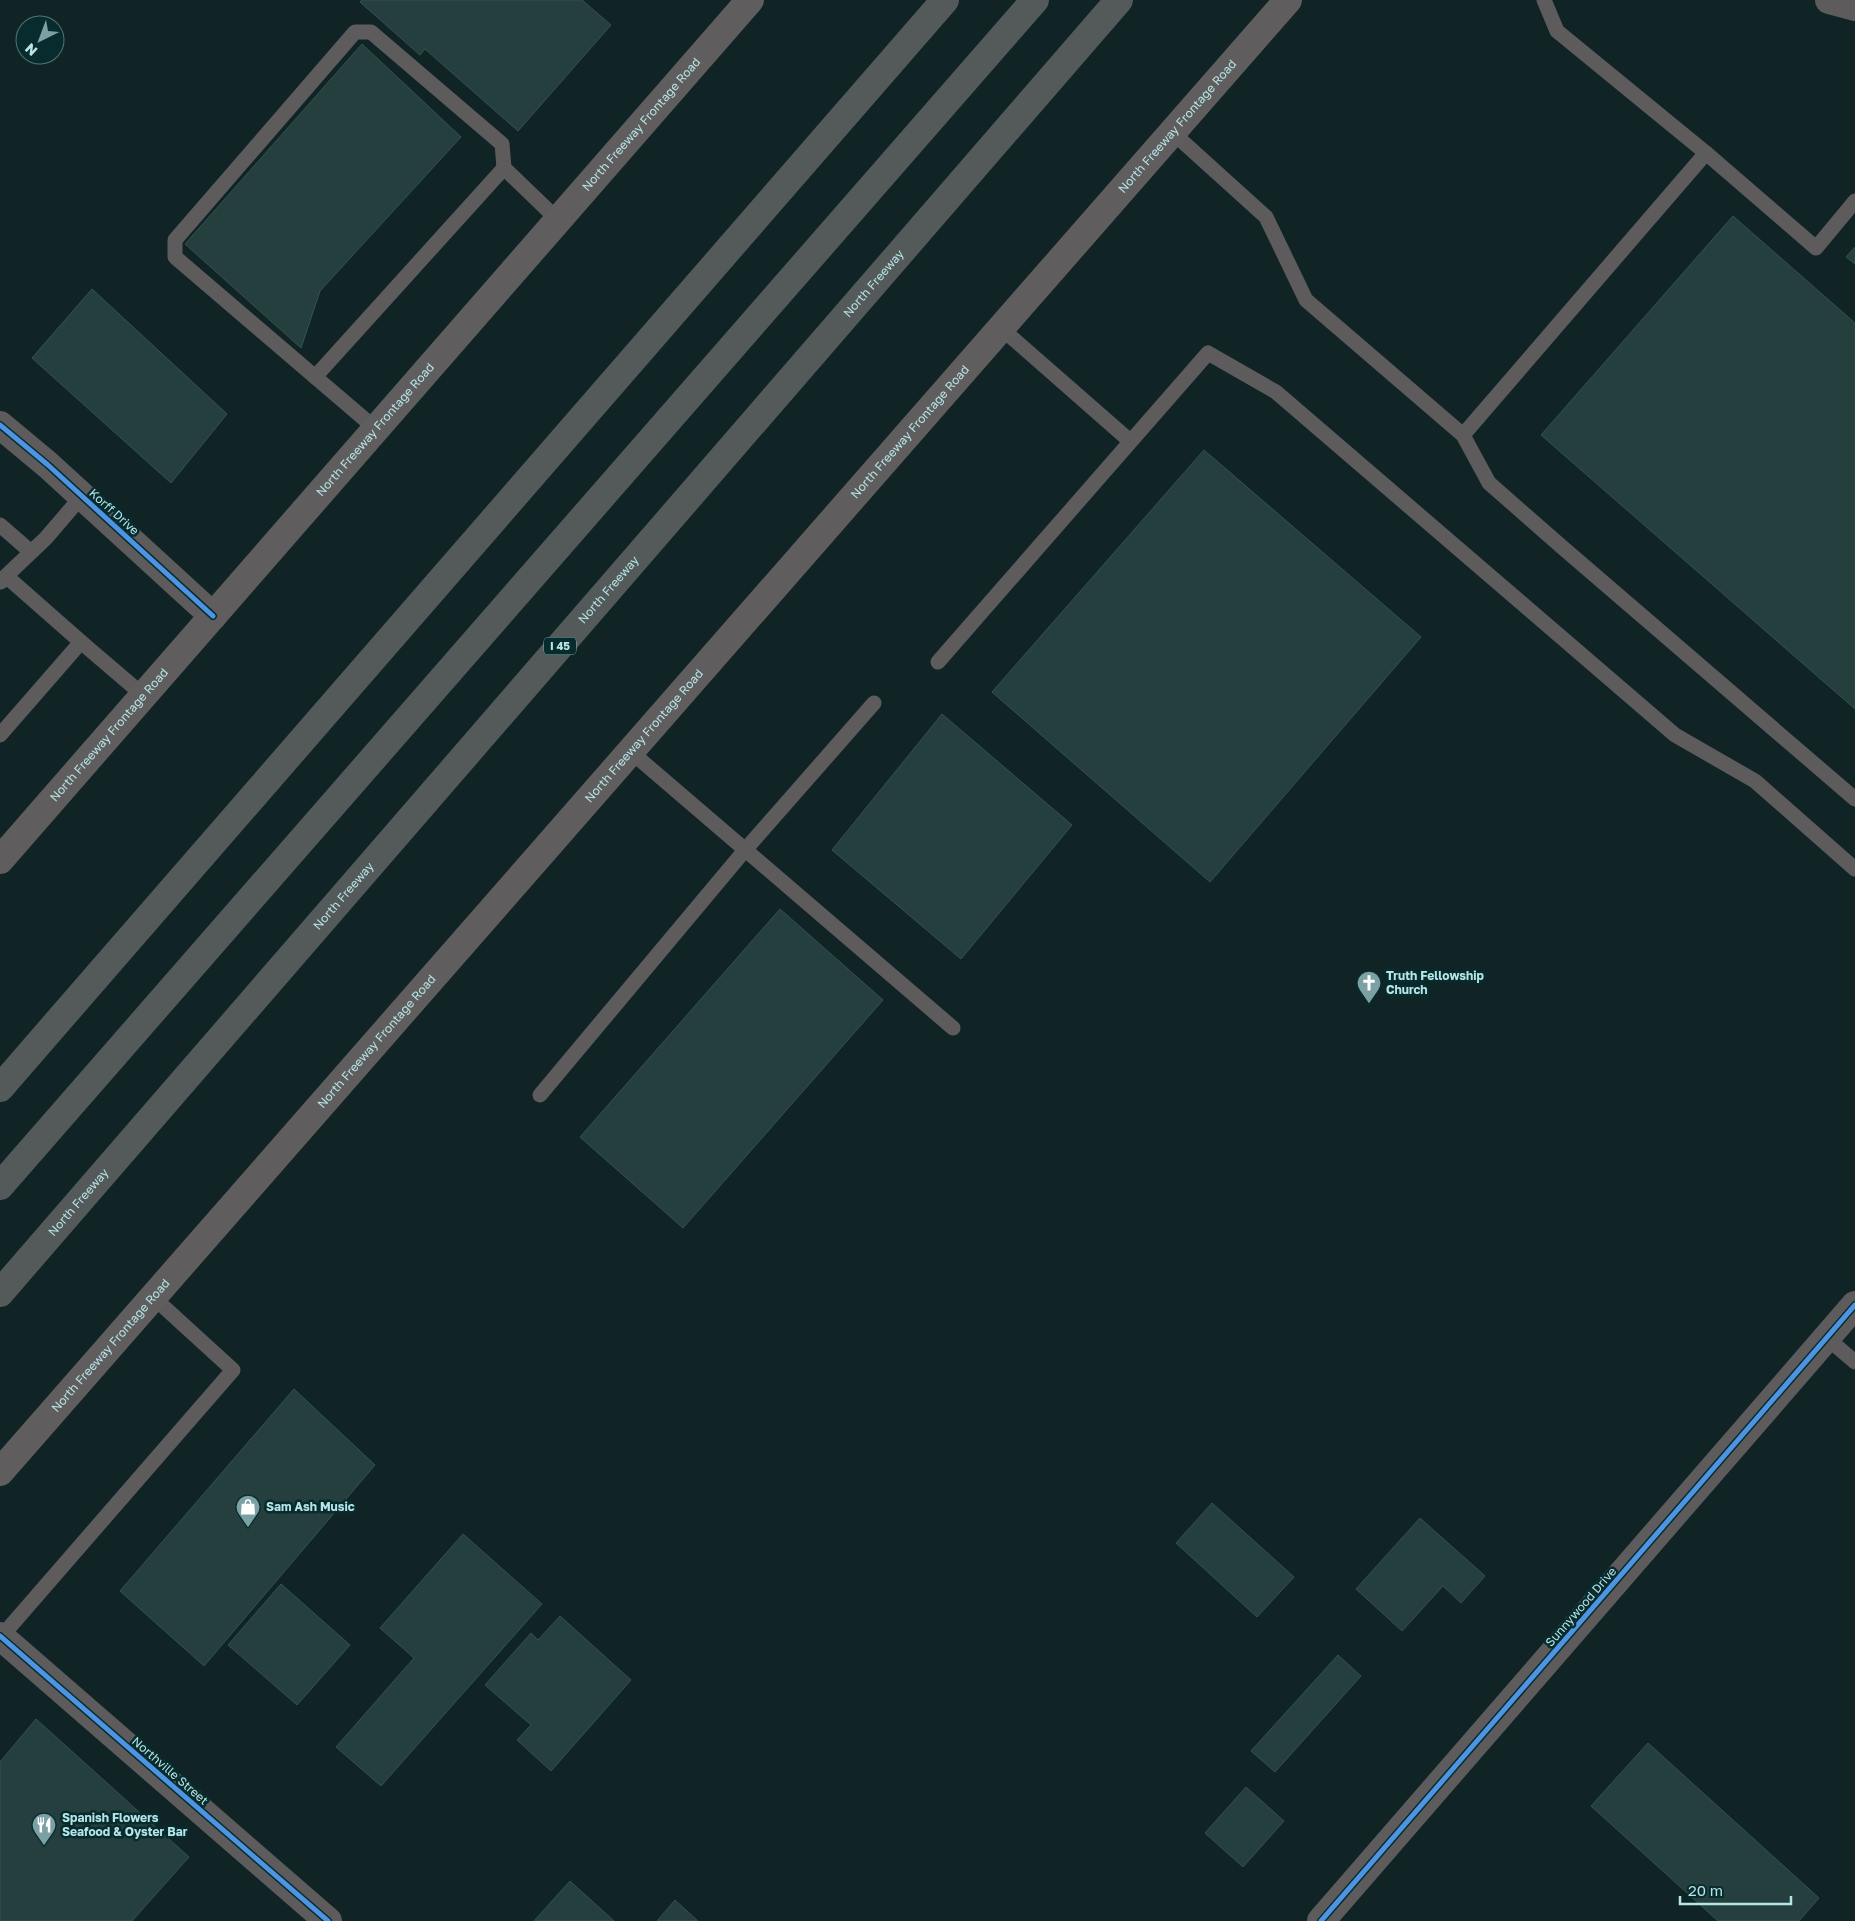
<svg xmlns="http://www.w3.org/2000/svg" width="1855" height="1921" font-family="'Golos Text',sans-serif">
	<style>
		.building { fill: #253f3e; stroke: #335250 }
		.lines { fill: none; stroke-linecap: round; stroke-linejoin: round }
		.service { stroke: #5e5b5c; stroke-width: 15 }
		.minor { stroke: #5e5b5c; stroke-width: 28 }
		.tertiary { stroke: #5e5b5c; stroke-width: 28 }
		.secondary { stroke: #5f5d5d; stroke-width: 28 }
		.motorway { stroke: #545959; stroke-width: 28 }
		.cycleway-casing { stroke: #082b2e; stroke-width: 8 }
		.cycleway { stroke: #4d94e3; stroke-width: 5 }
		.labels { text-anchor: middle; stroke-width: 5; stroke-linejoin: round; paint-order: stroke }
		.shield { fill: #082b2e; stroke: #82adb0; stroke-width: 1 }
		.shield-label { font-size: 11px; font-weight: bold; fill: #b6e5e8 }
		.street-label { font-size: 12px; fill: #b6e5e8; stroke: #082b2e }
		.poi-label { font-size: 12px; font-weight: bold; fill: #b6e5e8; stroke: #082b2e; text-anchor: start }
	</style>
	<rect width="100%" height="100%" fill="#102426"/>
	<!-- building -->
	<g class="building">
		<polygon points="362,0 582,0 611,25 518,131 425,49 420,55 360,2"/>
		<polygon points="362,44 461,137 320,291 301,348 185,244"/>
		<polygon points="1733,216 1855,323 1855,709 1541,435"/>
		<polygon points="1855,247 1855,264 1846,257"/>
		<polygon points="92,289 227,414 171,483 32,358"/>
		<polygon points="1204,450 1421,637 1210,882 992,692"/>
		<polygon points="942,714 1072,825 961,959 832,850"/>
		<polygon points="780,909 883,1000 683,1228 580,1137"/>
		<polygon points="294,1389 375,1465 204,1666 120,1591"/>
		<polygon points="1212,1503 1294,1577 1257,1617 1176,1543"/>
		<polygon points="1420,1518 1485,1576 1461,1603 1443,1586 1402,1631 1356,1589"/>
		<polygon points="463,1534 542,1604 381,1786 336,1747 414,1658 380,1628"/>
		<polygon points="281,1584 350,1645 297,1705 228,1645"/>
		<polygon points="560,1616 631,1680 551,1771 517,1740 531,1725 485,1685 531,1633 538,1640"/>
		<polygon points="1338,1655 1361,1676 1275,1772 1251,1751"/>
		<polygon points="36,1719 189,1857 132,1921 0,1921 0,1762"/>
		<polygon points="1648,1743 1819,1898 1799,1921 1718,1921 1591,1806"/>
		<polygon points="1246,1787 1284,1821 1243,1867 1205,1833"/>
		<polygon points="570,1881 614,1921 534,1921"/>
		<polygon points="675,1900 698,1921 657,1921"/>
	</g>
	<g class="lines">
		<!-- service -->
		<g class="service">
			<polyline points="1172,132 1266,217 1306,300 1463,435 1489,483 1562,547 1855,799"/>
			<polyline points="1706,153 1816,248 1855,201"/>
			<polyline points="1001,328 1130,441"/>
			<polyline points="315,377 504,168"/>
			<polyline points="376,429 175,257 175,240 355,32 371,32 502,144 504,168 558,220"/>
			<polyline points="1463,435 1706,153 1557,31 1544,0"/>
			<polyline points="0,525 31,552"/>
			<polyline points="6,576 46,538 82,496"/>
			<polyline points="1,582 6,576 81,642"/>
			<polyline points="938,662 1208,353 1276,392 1675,735 1755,781 1855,869"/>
			<polyline points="0,735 81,642 143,695"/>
			<polyline points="630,751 953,1028"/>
			<polyline points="540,1095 745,850 874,703"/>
			<polyline points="1827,1338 1855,1362"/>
			<polyline points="1,1637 233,1370 153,1297"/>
		</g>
		<!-- minor -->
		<g class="minor">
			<polyline points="0,425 48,465 213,616"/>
			<polyline points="0,1636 328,1921"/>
			<polyline points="1321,1921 1855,1305"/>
		</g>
		<!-- tertiary -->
		<polyline class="tertiary" points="1829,0 1855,7"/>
		<!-- secondary -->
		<g class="secondary">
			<path id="s1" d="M0,860L750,0"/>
			<path id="s2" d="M0,1472L1288,0"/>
		</g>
		<!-- motorway -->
		<g class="motorway">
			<polyline points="0,1088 945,0"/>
			<polyline points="0,1186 1035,0"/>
			<path id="s3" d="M0,1293L1119,0"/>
		</g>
		<defs>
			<g id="cycleway">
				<polyline points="0,425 48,465 213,616"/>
				<polyline points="0,1636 328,1921"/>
				<polyline points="1321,1921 1855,1305"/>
			</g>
		</defs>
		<!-- cycleway casing -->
		<use href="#cycleway" class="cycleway-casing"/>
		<!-- cycleway -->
		<use href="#cycleway" class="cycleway"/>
	</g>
	<!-- icons -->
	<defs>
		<symbol id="church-pin" viewBox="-11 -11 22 30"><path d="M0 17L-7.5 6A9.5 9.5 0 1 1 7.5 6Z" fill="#7ca1a4" stroke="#082b2e"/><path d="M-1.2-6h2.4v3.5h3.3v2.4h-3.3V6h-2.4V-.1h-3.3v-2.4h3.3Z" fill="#fff"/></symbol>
		<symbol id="shop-pin" viewBox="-11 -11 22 30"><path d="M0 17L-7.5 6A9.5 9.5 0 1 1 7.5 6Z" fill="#7ca1a4" stroke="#082b2e"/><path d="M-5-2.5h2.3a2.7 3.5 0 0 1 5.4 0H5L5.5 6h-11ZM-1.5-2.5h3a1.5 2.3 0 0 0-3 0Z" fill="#fff"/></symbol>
		<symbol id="restaurant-pin" viewBox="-11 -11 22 30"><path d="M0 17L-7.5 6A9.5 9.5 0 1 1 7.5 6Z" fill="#7ca1a4" stroke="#082b2e"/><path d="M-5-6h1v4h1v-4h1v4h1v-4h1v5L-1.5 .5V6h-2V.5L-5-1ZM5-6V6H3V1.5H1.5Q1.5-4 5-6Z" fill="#fff"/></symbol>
	</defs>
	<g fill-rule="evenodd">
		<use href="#church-pin" x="1355" y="969" width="28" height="38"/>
		<use href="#shop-pin" x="234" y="1493" width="28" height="38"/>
		<use href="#restaurant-pin" x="30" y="1811" width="28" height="38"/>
	</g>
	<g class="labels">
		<!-- shield labels -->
		<rect class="shield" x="544" y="637.5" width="32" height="17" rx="4"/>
		<g class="shield-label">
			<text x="560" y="650">I 45</text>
		</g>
		<!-- street labels -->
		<g class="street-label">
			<text dy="4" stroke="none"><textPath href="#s1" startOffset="976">North Freeway Frontage Road</textPath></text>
			<text dy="4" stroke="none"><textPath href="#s2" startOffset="1788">North Freeway Frontage Road</textPath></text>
			<text dy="4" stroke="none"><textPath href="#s3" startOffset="1335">North Freeway</textPath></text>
			<text dy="4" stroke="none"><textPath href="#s1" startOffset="571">North Freeway Frontage Road</textPath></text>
			<text dy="4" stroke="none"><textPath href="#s2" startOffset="1382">North Freeway Frontage Road</textPath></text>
			<text transform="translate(114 512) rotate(42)" y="4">Korff Drive</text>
			<text dy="4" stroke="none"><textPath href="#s3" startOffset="930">North Freeway</textPath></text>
			<text dy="4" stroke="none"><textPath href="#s1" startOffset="166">North Freeway Frontage Road</textPath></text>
			<text dy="4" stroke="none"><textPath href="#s2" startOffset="978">North Freeway Frontage Road</textPath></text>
			<text dy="4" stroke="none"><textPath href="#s3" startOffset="525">North Freeway</textPath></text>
			<text dy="4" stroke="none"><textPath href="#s2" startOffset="572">North Freeway Frontage Road</textPath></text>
			<text dy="4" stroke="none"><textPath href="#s3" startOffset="120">North Freeway</textPath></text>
			<text dy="4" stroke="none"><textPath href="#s2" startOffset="168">North Freeway Frontage Road</textPath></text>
			<text transform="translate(1581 1607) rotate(-49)" y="4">Sunnywood Drive</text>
			<text transform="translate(170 1771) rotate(41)" y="4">Northville Street</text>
		</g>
		<!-- poi labels -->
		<g class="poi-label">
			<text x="1386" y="980">Truth Fellowship<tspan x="1386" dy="14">Church</tspan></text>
			<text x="266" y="1511">Sam Ash Music</text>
			<text x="62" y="1822">Spanish Flowers<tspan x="62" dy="14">Seafood &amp; Oyster Bar</tspan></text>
		</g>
	</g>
	<!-- north arrow -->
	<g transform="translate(40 40) rotate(222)"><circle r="24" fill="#082b2e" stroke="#4e7578"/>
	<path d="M0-4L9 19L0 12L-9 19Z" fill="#7ca1a4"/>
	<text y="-8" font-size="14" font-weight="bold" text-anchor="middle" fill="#b6e5e8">N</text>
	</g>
	<!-- scale -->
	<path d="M1680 1896v8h111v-8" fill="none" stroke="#b6e5e8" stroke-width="2.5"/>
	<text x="1688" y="1896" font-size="15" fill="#b6e5e8" stroke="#082b2e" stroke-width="4" paint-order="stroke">20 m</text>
</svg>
